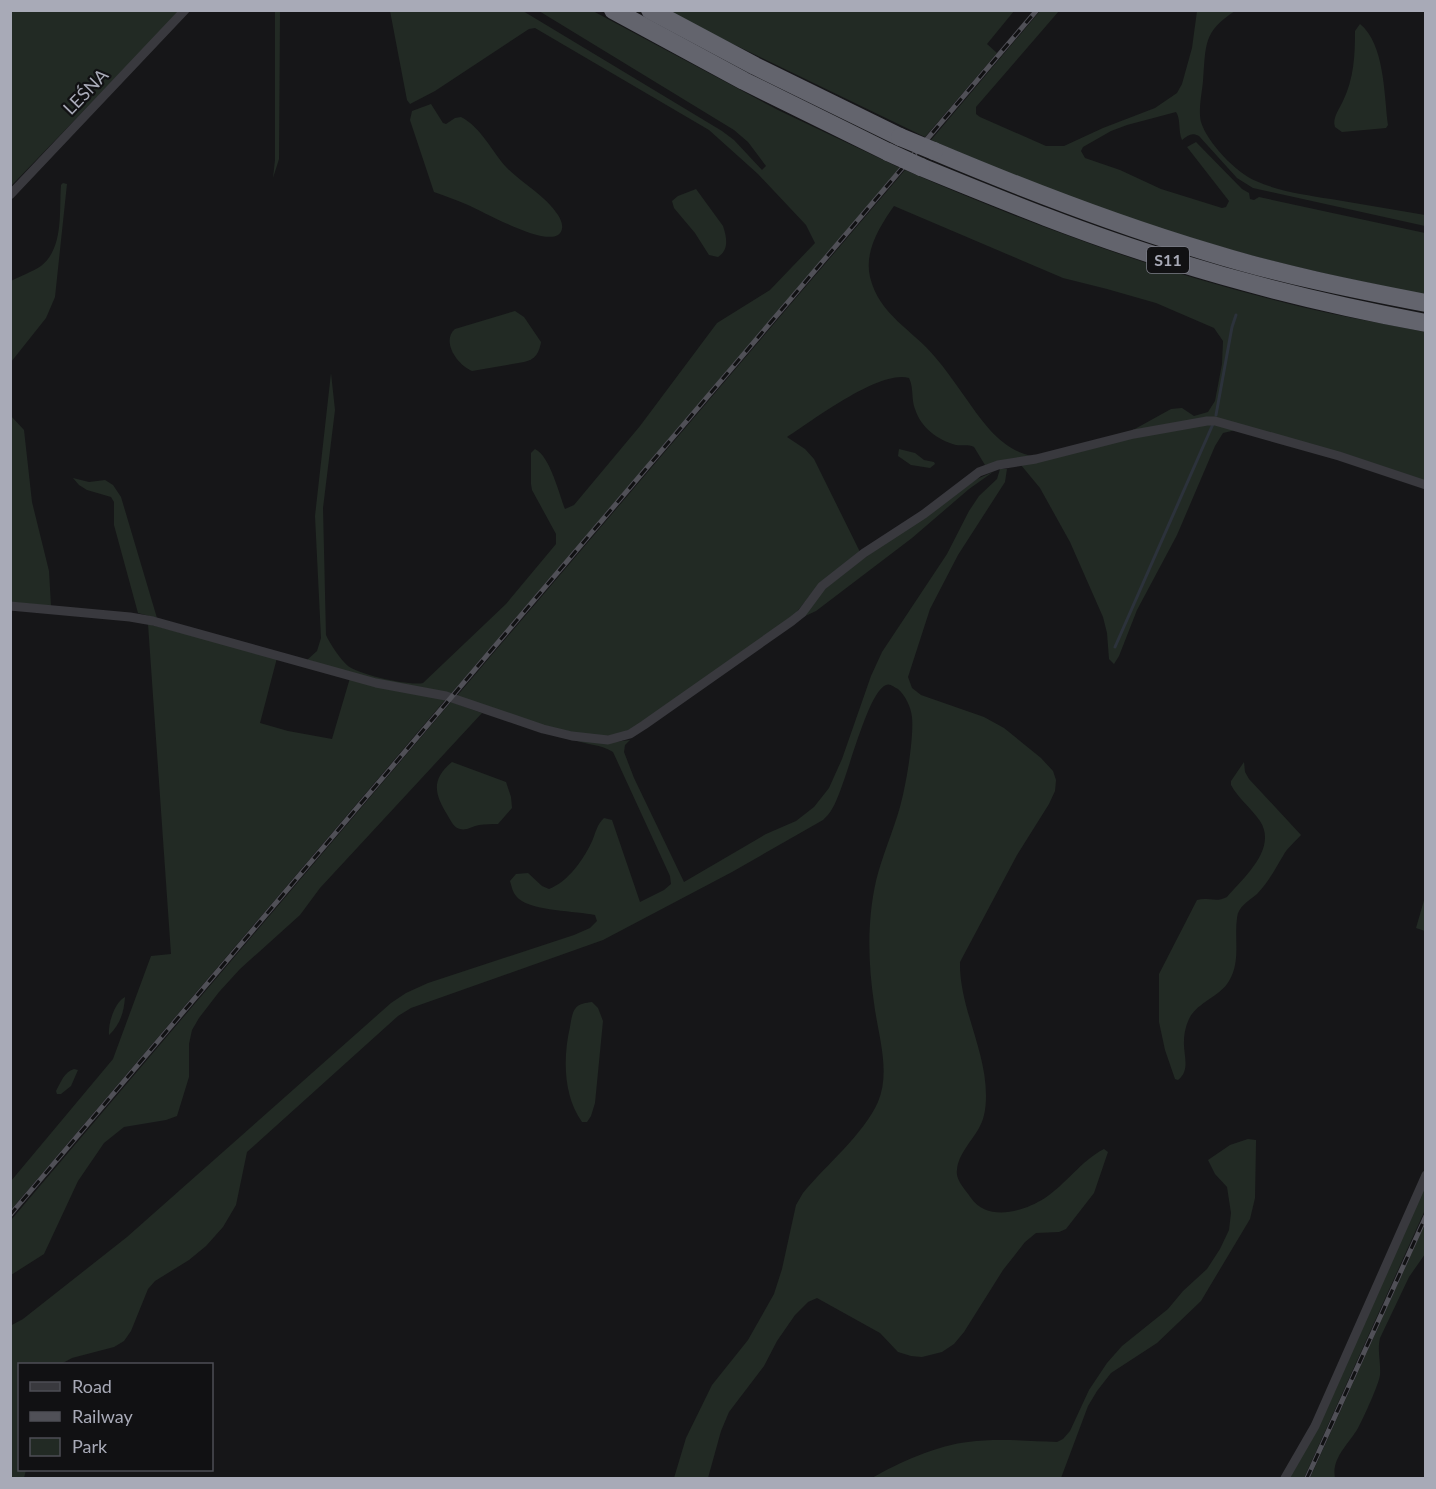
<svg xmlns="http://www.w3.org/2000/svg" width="1436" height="1489" font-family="Lato,sans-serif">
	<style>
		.green { fill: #222a24 }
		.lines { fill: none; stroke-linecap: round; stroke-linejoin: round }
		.stream { stroke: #2c323b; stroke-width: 3 }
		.street { stroke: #39393e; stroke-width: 9 }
		.highway { stroke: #63646d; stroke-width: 18 }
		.rail-casing { stroke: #505057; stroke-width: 5 }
		.rail { stroke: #111113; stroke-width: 3; stroke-dasharray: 9; stroke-linecap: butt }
		.highway-bridge { stroke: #63646d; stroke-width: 18 }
		.labels { text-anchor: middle; stroke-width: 4.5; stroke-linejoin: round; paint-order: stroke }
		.shield { fill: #111113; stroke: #7b7c86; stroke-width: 1.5 }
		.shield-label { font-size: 16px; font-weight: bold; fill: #a8aab7 }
		.street-label { font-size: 18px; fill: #a8aab7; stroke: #111113 }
	</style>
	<rect width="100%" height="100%" fill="#161618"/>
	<!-- green -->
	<g class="green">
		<polygon points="280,10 279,159 273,178 275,160 275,11"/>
		<polygon points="11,11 180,11 11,186"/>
		<path d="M390,11H523L722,131L734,140L762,170L766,166L748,142L734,130L539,11H593L778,110L900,168L450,695L379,681L307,660L317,651L321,638L315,516L331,373L335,410L323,508L326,635C330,644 341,660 348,666C360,675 409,686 423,683L506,604L556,544V534L532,490L531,484V453L535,449C550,456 559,494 565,509L574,505L640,426L717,323L770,290L815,243L806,225L758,174L709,130L535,28L529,29L435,91L410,104L407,100Z"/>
		<polygon points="669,11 1014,11 987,44 997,53 925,137 702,29"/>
		<path d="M1040,11H1059L976,107V114L980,117L1046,146H1064L1103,128L1155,108L1177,93L1182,84L1192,48L1197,11H1235C1203,32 1206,44 1203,81C1202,93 1198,110 1201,122C1207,142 1236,173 1256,181C1278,191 1306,195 1331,199C1362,204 1394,210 1425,215V226L1253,188L1237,178L1199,136C1192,132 1188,135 1182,140C1178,131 1181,119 1176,112L1127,125L1111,131L1083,147L1081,151L1085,158L1120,170L1161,189L1222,208L1226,207L1229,201L1187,147L1196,142L1242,189L1249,193L1250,199L1254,200L1259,197L1425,233V295C1365,282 1303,270 1243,253C1137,224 1032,185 931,140Z"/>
		<path d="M1360,24C1385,44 1384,96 1388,125L1386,128L1342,132L1335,127C1332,118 1339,110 1343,101C1354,78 1355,56 1355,31Z"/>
		<path d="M431,104L443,123L446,124L455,118L461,117C481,127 492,152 507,168C523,184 545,195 558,215C562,221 565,230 558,235C542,245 484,212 468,205C457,200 445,196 434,192L410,120L412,111Z"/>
		<path d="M905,170C1026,223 1150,269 1278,301C1327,314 1376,322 1425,332V481L1227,422L1133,430L1171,409L1182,408L1194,416L1208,412L1215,401L1222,364L1223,341L1214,328L1156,303L1107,289L1063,278L894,206C880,226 864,251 870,277C879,315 913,330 935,357C955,380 970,407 990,430C1001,442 1015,453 1032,456L985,465L974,447C968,444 962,446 956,445C938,440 921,428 915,409C911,399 914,388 909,378C880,369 812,421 787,437L805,449L814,459L860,552L819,584L792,618L636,727L621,733L607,736H593L545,727L456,697Z"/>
		<path d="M63,183L67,184L55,297L46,318L11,362V281C20,276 32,272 41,266C64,248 59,212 61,185Z"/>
		<path d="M696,189L723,226C727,238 729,250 718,257L709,255L695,233L674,208L672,201L678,196Z"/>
		<path d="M515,311L524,317L541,342C539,353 536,359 524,362L472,371C457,365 441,341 455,329Z"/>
		<polygon points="10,415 24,430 32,502 49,571 51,606 11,602"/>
		<polygon points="1193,425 1218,425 1236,430 1223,433 1215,446 1177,535 1137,610 1119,656 1114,664 1109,659 1107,633 1103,617 1070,542 1040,488 1021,465 1095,446"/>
		<polygon points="899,449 915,453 924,460 934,462 935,464 930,468 911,465 898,456"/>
		<path d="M1000,469H1007L1005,482L958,555L930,609L908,677L912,688L921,695L984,717L1004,728L1041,758L1053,771L1056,780L1055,791L1049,804L1017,855L960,962C959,1006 986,1050 986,1095C986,1105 985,1117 980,1126C973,1140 958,1154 957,1170C955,1180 966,1190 971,1198C988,1222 1023,1212 1045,1198C1066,1184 1081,1161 1104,1149L1108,1152L1094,1193L1066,1229L1059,1232L1036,1233L1025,1242L1003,1270L964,1332L954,1344L942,1352L922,1357L911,1356L898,1352L880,1333L817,1298L808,1302L795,1315L777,1341L764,1366L729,1412L721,1431L708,1478H674L686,1438L712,1385L748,1340L774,1294L782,1269L796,1205L803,1193C826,1165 863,1135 878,1102C891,1071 878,1035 874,1003C868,963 867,921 876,881C882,856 893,832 900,807C906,785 914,739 912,717C911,707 905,695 898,689C894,687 890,683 886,685C866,693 846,787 832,809C830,813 826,817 823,820L732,872L603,940L411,1008L398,1016L247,1152L236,1205L223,1227L206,1246L189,1260L155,1281L148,1289L131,1331L124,1341L114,1347L72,1358L61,1364H20V1470H26L24,1478H11L10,1326L23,1319L127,1237L391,1003L406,993L428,983L574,935L590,928L597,921L595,915C576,911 533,911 519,899C513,894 512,888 510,881L516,874L528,873L542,886L549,889C568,882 585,858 593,839C596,831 597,825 604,818L612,820L640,902L664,890L671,884L670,876L613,752C601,744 587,745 574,740L606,743L630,740L625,745L624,752L634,778L684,882L766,834L796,821L814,807L829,788L842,759L871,676L882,652L947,554L969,511L979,496L997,479Z"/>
		<polygon points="993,472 969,489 912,538 816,611 801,618 820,593 859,562 970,482"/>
		<polygon points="73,478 89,482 105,480 113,485 121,497 157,618 138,613 114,525 114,502 111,497 87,490 79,485"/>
		<polygon points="148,624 277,658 260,723 288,731 332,739 350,678 445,700 11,1210 11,1181 113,1059 151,956 171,954"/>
		<polygon points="451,702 482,713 320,888 300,915 240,969 219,992 199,1018 192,1030 189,1044 189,1077 177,1116 166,1120 124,1127 104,1143 78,1181 44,1254 11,1275 11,1220"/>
		<path d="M452,762L506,782L511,797L512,808L498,824C492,824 485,824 479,825C473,826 466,831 460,829C454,828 451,821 448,816C435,795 430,780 452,762Z"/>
		<path d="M1244,762L1245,772L1249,779L1301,835C1295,842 1287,848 1283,856C1275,869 1268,883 1257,894C1249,901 1238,906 1237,918C1234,939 1241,961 1229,981C1220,997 1197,1002 1189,1019C1186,1025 1184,1034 1184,1041C1183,1054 1191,1070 1178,1080L1175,1079L1165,1050L1159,1022V974L1197,900C1208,897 1216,903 1227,897C1243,878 1278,849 1260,821C1251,808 1238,798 1231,785V781Z"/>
		<polygon points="1425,897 1425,931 1416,928"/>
		<path d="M125,997C124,1012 120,1025 109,1035C108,1024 114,1003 125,997Z"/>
		<path d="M592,1002L598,1008L603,1021L595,1103L591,1116L587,1122H582C563,1095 563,1057 570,1027C571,1021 572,1013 575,1009C579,1003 586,1003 592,1002Z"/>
		<path d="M74,1069L78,1070L71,1086L61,1094H57L56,1091C61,1082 64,1072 74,1069Z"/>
		<path d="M1248,1139L1256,1140V1143L1255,1198L1250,1219L1201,1301L1157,1343L1111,1373L1097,1391L1088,1406L1061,1478H872C898,1463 938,1445 968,1442C997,1438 1028,1441 1057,1442L1063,1439L1070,1431L1089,1390L1107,1363L1122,1346L1168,1309L1183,1291L1207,1269L1220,1249L1229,1230L1231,1213L1227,1187L1215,1174L1208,1160L1230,1145Z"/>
		<polygon points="1425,1184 1425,1210 1304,1478 1289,1478"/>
		<path d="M1425,1224V1254L1409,1277L1380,1338C1377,1351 1381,1362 1380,1375C1379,1384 1363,1419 1358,1428C1349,1444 1331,1458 1335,1478H1310Z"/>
	</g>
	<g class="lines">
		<!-- stream -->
		<g class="stream">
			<polyline points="1216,415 1232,327 1236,315"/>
			<polyline points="1115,647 1213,424"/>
		</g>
		<!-- street -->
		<g class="street">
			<polyline points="10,195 185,10"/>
			<polyline points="10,606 130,617 153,621 376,683 446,696 543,729 572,736 608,740 630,734 644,725 792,621 802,613 822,586 864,553 924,514 979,472 998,465 1036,459 1134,434 1207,421 1215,421 1339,456 1426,485"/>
			<polyline points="1285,1478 1315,1426 1426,1175"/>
		</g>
		<!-- highway -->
		<g class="highway">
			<polyline points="613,10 744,81 888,152"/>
			<polyline points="650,10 755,66 900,137"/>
			<path d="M934,151C1024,189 1114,224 1208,252C1279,274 1353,289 1426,303"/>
			<path d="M921,167C1004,201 1087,235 1173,261C1256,287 1340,307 1426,323"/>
		</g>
		<defs>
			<g id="rail">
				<polyline points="10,1215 1037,10"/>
				<polyline points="1307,1478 1426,1216"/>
			</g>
		</defs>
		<!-- rail casing -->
		<use href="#rail" class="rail-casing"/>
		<!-- rail -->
		<use href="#rail" class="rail"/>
		<!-- highway-bridge -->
		<g class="highway-bridge">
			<polyline points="900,137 934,151"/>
			<polyline points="888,152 921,167"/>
		</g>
	</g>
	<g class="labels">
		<!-- shield labels -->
		<rect class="shield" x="1147" y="247" width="42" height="26" rx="4.5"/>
		<g class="shield-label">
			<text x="1168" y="266">S11</text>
		</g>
		<!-- street labels -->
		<g class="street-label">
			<text transform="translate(86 92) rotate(-46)" y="6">LEŚNA</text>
		</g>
	</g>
	<!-- border -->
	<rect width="1436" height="1489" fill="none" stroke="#a8aab7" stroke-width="24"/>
	<!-- legend -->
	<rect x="18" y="1363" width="195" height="108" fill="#111113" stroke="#4d4e55" stroke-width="1.5"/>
	<rect x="30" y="1382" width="30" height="9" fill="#39393e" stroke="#4d4e55" stroke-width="1.5"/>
	<text x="72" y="1393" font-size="18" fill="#a8aab7">Road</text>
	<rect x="30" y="1412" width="30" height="9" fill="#505057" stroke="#4d4e55" stroke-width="1.5"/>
	<text x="72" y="1423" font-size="18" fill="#a8aab7">Railway</text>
	<rect x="30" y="1438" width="30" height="18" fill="#222a24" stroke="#4d4e55" stroke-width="1.5"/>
	<text x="72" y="1453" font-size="18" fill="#a8aab7">Park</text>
</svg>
